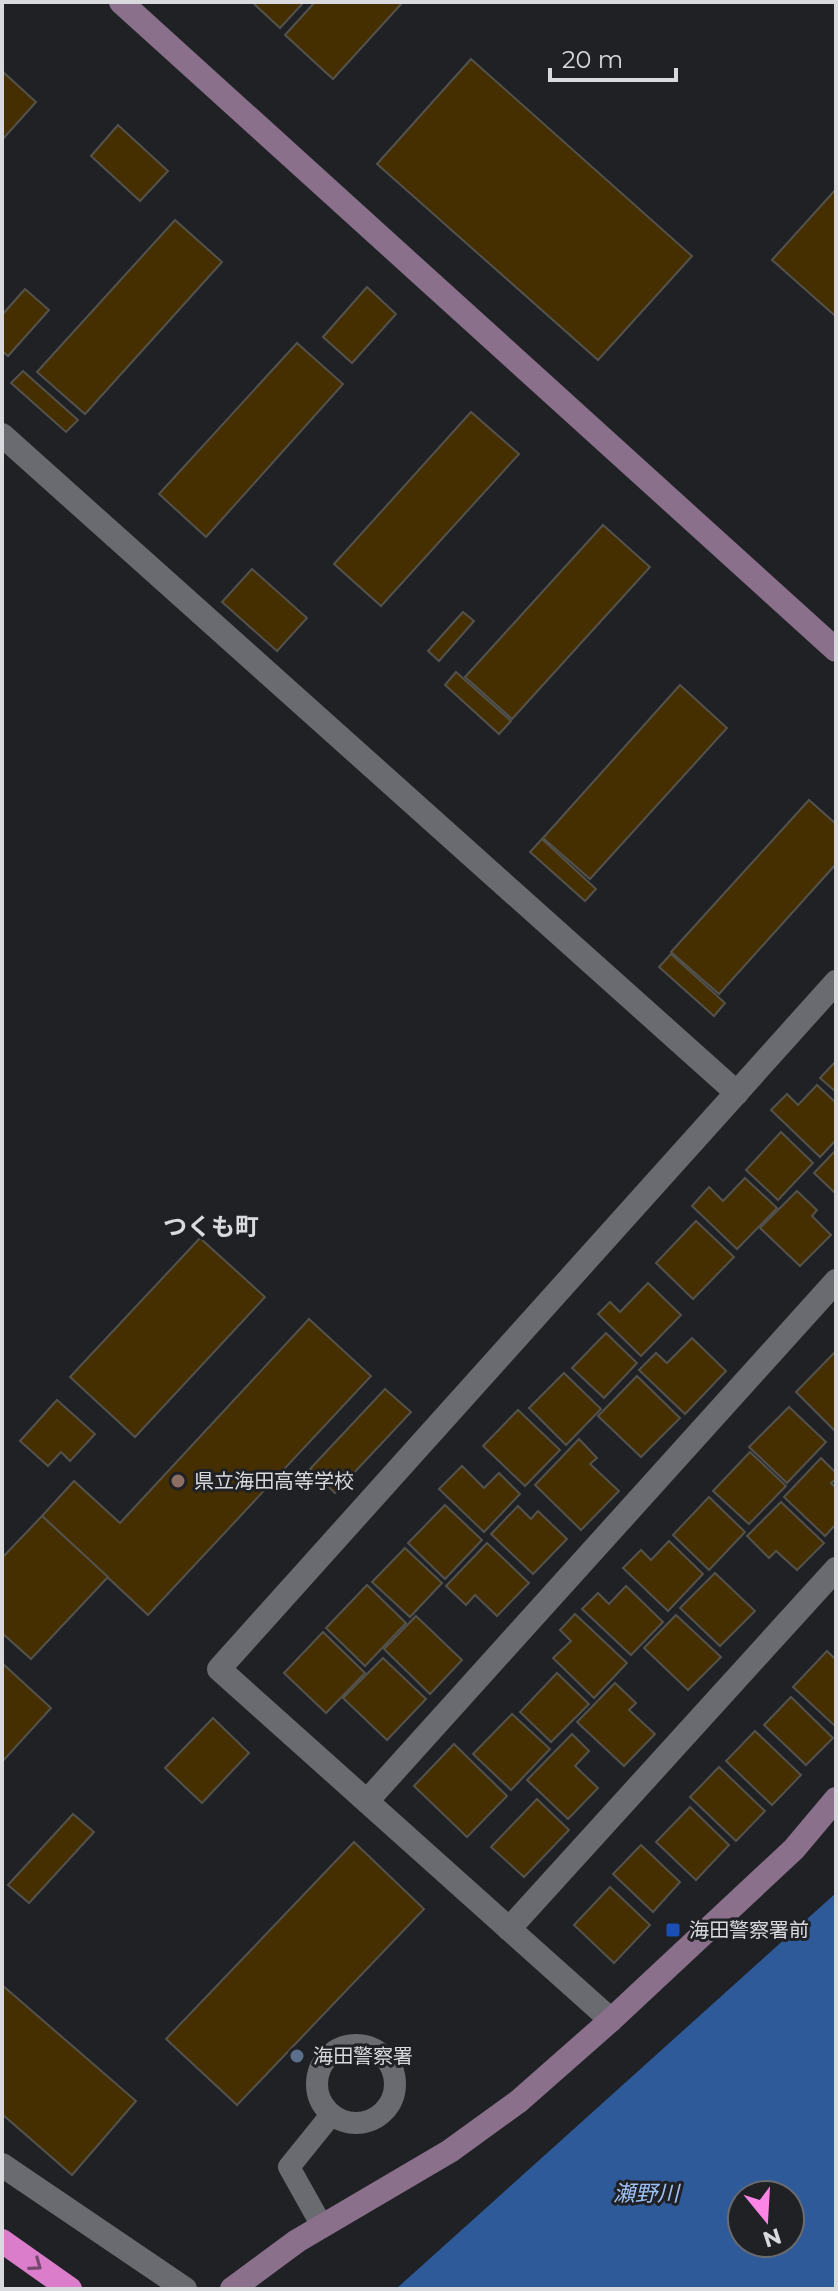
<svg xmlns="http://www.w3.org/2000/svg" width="838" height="2291" font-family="Montserrat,'Noto Sans JP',sans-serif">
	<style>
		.water { fill: #2f5a99; fill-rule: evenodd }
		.building { fill: #452f00; stroke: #54524d; stroke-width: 2 }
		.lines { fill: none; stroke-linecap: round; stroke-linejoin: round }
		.lane { stroke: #696b70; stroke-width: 22 }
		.street { stroke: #696b70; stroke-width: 24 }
		.secondary { stroke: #8b708b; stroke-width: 24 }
		.highway { stroke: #db7dca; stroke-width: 24 }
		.oneway { stroke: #744a6f }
		.education-dot { fill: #8d6e63; stroke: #1f2125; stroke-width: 3 }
		.transit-dot { fill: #1a4fb4; stroke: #1f2125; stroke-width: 3 }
		.service-dot { fill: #5c6f8a; stroke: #1f2125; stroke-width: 3 }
		.labels { text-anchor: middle; stroke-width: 6; stroke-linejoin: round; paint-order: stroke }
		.poi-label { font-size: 20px; fill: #d9dadd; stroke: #1f2125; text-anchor: start }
		.water-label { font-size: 22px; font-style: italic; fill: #9ec2f8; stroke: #1f2125 }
		.quarter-label { font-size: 24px; font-weight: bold; fill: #d9dadd; stroke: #1f2125 }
	</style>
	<rect width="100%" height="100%" fill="#1f2125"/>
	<!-- water -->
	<path class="water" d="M836,1893V2289H396ZM742,2195H790V2243H742Z"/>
	<!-- building -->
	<g class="building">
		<polygon points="252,2 304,2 280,28"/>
		<polygon points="315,2 403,2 333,79 285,35"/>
		<polygon points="471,59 692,256 598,360 377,164"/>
		<polygon points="2,71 36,102 2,140"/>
		<polygon points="118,125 168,171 140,201 91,156"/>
		<polygon points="836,189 836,313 834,315 772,260"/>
		<polygon points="175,220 222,262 85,414 37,372"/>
		<polygon points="367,287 396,314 352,363 323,337"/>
		<polygon points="25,289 49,310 8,356 2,351 2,315"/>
		<polygon points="297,343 343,384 206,537 159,494"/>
		<polygon points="23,371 78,420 66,432 11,383"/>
		<polygon points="471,412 519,454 381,606 334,564"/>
		<polygon points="603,525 650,567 512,719 465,677"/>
		<polygon points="252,569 307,618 277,651 222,602"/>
		<polygon points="463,612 474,621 439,661 428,651"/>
		<polygon points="456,672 511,721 499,734 445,685"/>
		<polygon points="680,685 727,728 590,879 543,838"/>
		<polygon points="809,800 836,824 836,864 719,994 671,952"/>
		<polygon points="542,839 596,889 585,901 530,852"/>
		<polygon points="671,954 725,1003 714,1016 659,967"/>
		<polygon points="836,1061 836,1092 820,1078"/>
		<polygon points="817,1085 836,1103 836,1140 820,1157 771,1110 787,1094 798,1105"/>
		<polygon points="781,1132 813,1163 778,1200 746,1170"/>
		<polygon points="836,1150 836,1194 814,1173"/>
		<polygon points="745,1178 777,1208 737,1249 692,1206 709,1187 723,1201"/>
		<polygon points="797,1191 817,1210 812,1216 831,1235 800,1266 760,1228"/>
		<polygon points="696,1221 734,1257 693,1299 656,1263"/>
		<polygon points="200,1238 265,1297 135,1437 70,1377"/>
		<polygon points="648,1283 681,1315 641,1356 598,1314 610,1302 620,1312"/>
		<polygon points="309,1319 371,1376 148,1615 42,1516 74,1481 120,1523"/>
		<polygon points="606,1333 637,1363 604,1398 572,1368"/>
		<polygon points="692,1338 726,1371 685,1414 639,1370 656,1353 667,1363"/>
		<polygon points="836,1351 836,1429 835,1431 796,1392"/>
		<polygon points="564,1373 601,1409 566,1445 529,1408"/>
		<polygon points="637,1376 680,1418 641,1457 598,1416"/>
		<polygon points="385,1389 411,1412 335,1493 310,1469"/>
		<polygon points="57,1400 95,1434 70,1461 61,1452 48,1466 20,1441"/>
		<polygon points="789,1407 826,1442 787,1483 749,1447"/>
		<polygon points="518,1410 560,1450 525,1486 483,1446"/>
		<polygon points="579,1439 597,1458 590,1464 619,1491 581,1530 535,1485"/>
		<polygon points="750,1452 786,1486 749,1524 713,1491"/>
		<polygon points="821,1458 836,1473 836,1479 831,1483 836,1488 836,1524 825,1536 784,1497"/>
		<polygon points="462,1466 484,1488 499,1473 520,1494 484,1532 439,1489"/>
		<polygon points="709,1497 745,1532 709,1570 673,1535"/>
		<polygon points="781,1502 824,1543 797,1570 776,1551 769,1558 747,1536"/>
		<polygon points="445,1505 482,1540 445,1579 408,1543"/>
		<polygon points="518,1506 531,1519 538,1511 567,1539 533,1574 491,1534"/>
		<polygon points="42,1516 108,1577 31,1659 2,1633 2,1558"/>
		<polygon points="669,1541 703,1574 668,1611 623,1568 641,1550 651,1560"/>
		<polygon points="487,1543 529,1583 497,1616 475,1595 466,1605 446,1586"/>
		<polygon points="405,1548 442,1583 410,1617 372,1582"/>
		<polygon points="715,1573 755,1611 720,1646 680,1608"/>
		<polygon points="367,1585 406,1623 365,1666 326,1628"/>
		<polygon points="626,1586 663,1622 631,1655 582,1609 598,1593 609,1604"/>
		<polygon points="575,1614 627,1663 594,1698 553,1658 571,1641 560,1630"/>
		<polygon points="676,1615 721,1657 688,1690 644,1648"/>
		<polygon points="416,1616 462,1660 430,1694 384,1649"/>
		<polygon points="323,1632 365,1673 326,1713 284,1673"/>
		<polygon points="827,1651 836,1660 836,1727 793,1687"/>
		<polygon points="383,1658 426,1699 387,1740 343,1698"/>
		<polygon points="2,1663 51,1708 2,1762"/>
		<polygon points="557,1673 589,1704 551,1742 520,1712"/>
		<polygon points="615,1683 636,1703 629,1710 655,1734 624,1766 577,1722"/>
		<polygon points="791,1697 833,1738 806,1765 764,1725"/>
		<polygon points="512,1714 550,1749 511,1790 473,1754"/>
		<polygon points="213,1718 249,1753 202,1803 165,1768"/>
		<polygon points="755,1731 801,1775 772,1805 726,1761"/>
		<polygon points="572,1734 589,1751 575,1766 598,1788 568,1819 527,1780"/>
		<polygon points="454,1744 507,1796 467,1837 414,1786"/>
		<polygon points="719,1767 765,1811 736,1841 690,1797"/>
		<polygon points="537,1799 569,1830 524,1877 491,1847"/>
		<polygon points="690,1807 729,1845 696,1880 656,1842"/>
		<polygon points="73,1814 94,1832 29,1903 8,1885"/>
		<polygon points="354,1842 424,1909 237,2105 166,2039"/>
		<polygon points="641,1845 680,1882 653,1912 613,1874"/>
		<polygon points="610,1887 650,1925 614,1963 574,1925"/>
		<polygon points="2,1985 136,2101 72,2175 2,2114"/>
	</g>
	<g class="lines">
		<!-- lane -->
		<g class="lane">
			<circle cx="356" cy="2084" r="39"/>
			<polyline points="322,2226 289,2167 331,2115"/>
		</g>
		<!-- street -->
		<g class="street">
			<polyline points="2,435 737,1093"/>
			<polyline points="367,1801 836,1281"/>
			<polyline points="509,1929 836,1569"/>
			<polyline points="611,2020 219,1669 836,982"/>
			<polyline points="2,2165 185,2289"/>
		</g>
		<!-- secondary -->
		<g class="secondary">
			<polyline points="121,2 836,650"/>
			<polyline points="232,2289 297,2241 450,2151 519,2101 611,2020 794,1849 836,1799"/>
		</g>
		<!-- highway -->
		<polyline class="highway" points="2,2241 70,2289"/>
	</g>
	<!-- one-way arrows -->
	<defs><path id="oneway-chevron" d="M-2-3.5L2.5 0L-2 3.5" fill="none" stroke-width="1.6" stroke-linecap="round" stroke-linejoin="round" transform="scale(2)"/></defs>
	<use class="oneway" href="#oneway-chevron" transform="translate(36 2265) rotate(36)"/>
	<!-- markers -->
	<circle class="education-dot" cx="178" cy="1481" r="8"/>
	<rect class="transit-dot" x="665" y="1922" width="16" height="16" rx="4"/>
	<circle class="service-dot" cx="297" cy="2056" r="8"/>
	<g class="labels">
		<!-- poi labels -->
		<g class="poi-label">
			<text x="194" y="1488">県立海田高等学校</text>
			<text x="689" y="1937">海田警察署前</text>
			<text x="313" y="2063">海田警察署</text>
		</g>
		<!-- water labels -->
		<g class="water-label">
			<text x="646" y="2201">瀬野川</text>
		</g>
		<!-- quarter labels -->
		<g class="quarter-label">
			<text x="211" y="1235">つくも町</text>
		</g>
	</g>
	<!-- border -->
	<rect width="838" height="2291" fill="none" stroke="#d9dadd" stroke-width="8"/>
	<!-- north arrow -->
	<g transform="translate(766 2219) rotate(162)"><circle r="38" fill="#1f2125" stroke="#696b6f" stroke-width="2"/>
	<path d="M0-6L14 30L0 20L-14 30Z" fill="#fb86e5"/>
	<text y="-12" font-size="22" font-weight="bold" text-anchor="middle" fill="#d9dadd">N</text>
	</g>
	<!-- scale -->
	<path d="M550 68v12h126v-12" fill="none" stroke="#d9dadd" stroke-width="4"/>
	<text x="562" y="68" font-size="24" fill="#d9dadd" stroke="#1f2125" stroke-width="6" paint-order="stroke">20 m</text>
</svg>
